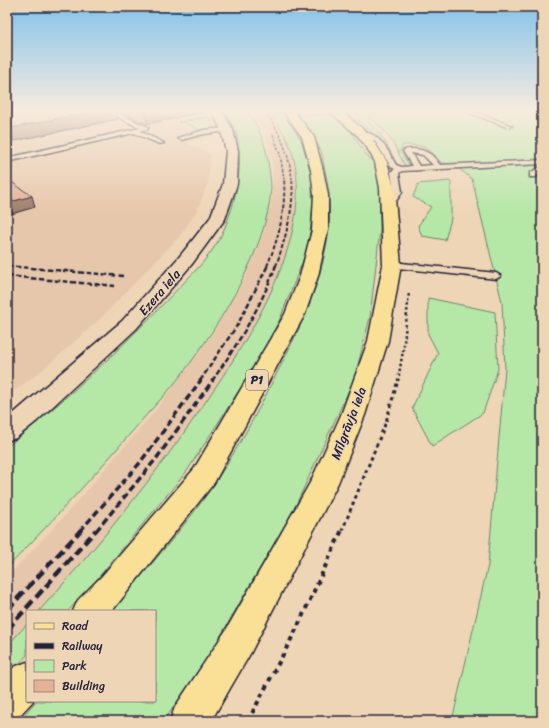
<svg xmlns="http://www.w3.org/2000/svg" width="549" height="728" font-family="Sriracha,sans-serif">
	<style>
		.built { fill: #e7c7ab }
		.green { fill: #b5e7a7; stroke: #6c8471 }
		.lines { fill: none; stroke-linecap: round; stroke-linejoin: round }
		.lane-casing { stroke: #22223b; stroke-width: 3 }
		.secondary-casing { stroke: #22223b; stroke-width: 3 }
		.primary-casing { stroke: #22223b; stroke-width: 3 }
		.path-far3 { stroke: #22223b; stroke-width: 1.5; stroke-dasharray: 1.5 1.5; stroke-linecap: butt }
		.path-far2 { stroke: #22223b; stroke-width: 2.5; stroke-dasharray: 2.5 2.5; stroke-linecap: butt }
		.path-far1 { stroke: #22223b; stroke-width: 3; stroke-dasharray: 3.5 3.5; stroke-linecap: butt }
		.path { stroke: #22223b; stroke-width: 4; stroke-dasharray: 4.5 4.5; stroke-linecap: butt }
		.lane { fill: #eed5b6; fill-rule: evenodd }
		.secondary { fill: #eed5b6; fill-rule: evenodd }
		.primary { fill: #f9e096; fill-rule: evenodd }
		.rail-far4 { stroke: #22223b; stroke-width: 1.5; stroke-dasharray: 3 1.5; stroke-linecap: butt }
		.rail-far3 { stroke: #22223b; stroke-width: 2; stroke-dasharray: 4 2; stroke-linecap: butt }
		.rail-far2 { stroke: #22223b; stroke-width: 2.5; stroke-dasharray: 5.5 2.5; stroke-linecap: butt }
		.rail-far1 { stroke: #22223b; stroke-width: 3.5; stroke-dasharray: 7 3.5; stroke-linecap: butt }
		.rail { stroke: #22223b; stroke-width: 4.5; stroke-dasharray: 10 4.5; stroke-linecap: butt }
		.wall { fill: #c59983; stroke: #22223b }
		.shaded-wall { fill: #a07d6a; stroke: #22223b }
		.building { fill: #e5b298; stroke: #22223b }
		.labels { text-anchor: middle; stroke-width: 3.5; stroke-linejoin: round; paint-order: stroke }
		.shield { fill: #eed5b6; stroke: #5f5860; stroke-width: 1 }
		.shield-label { font-size: 12px; font-weight: bold; fill: #22223b }
		.street-label { font-size: 13px; fill: #22223b; stroke: #eed5b6 }
	</style>
	<rect width="100%" height="100%" fill="#eed5b6"/>
	<filter id="ink" filterUnits="userSpaceOnUse"><feTurbulence type="fractalNoise" baseFrequency=".025" numOctaves="2"/><feDisplacementMap in="SourceGraphic" scale="8" xChannelSelector="R" yChannelSelector="G"/><feConvolveMatrix kernelMatrix="1 2 1 2 8 2 1 2 1" color-interpolation-filters="sRGB"/></filter>
	<g filter="url(#ink)">
		<!-- built -->
		<g class="built">
			<polygon points="7,111 204,111 209,117 214,128 214,136 187,143 210,154 208,183 196,212 179,237 96,323 41,371 7,396"/>
			<polygon points="251,111 268,111 286,137 294,159 297,188 293,226 284,259 269,297 254,326 234,361 176,445 133,502 78,568 39,611 27,611 27,624 7,646 7,577 69,511 154,412 211,336 245,278 263,235 272,199 273,169 269,145 261,125"/>
		</g>
		<!-- green -->
		<g class="green">
			<path d="M224,111H247C259,126 265,143 268,161C269,170 271,179 271,188C268,251 213,336 174,384C162,399 148,412 136,427C94,476 51,522 7,568V447C64,401 117,353 167,300C182,284 204,264 215,246C232,220 244,172 238,141C236,130 230,121 224,111Z"/>
			<path d="M268,111H281L301,140L311,170L313,208L308,248L279,321L256,364L187,471L97,579L68,611H39C97,547 151,481 200,410C245,344 313,244 294,159C290,141 279,125 268,111Z"/>
			<path d="M354,111C380,130 384,137 397,166L394,164C381,138 371,130 348,113Z"/>
			<path d="M358,111H542V721H452L488,565L505,369L502,302L472,179L453,164L441,163C429,146 423,145 403,145L400,151L410,166H405C391,138 387,128 358,111Z"/>
			<path d="M329,113L342,122L352,133L364,152L374,163L380,190V230L370,317L355,377L294,509L213,649L164,721H19L36,701H155V611H112C138,579 166,548 191,516C223,475 251,425 274,379C306,316 341,247 326,175C324,167 323,158 321,151C315,138 307,127 298,116L319,115Z"/>
			<polygon points="209,117 214,128 203,131 183,122"/>
			<polygon points="451,181 451,219 445,240 422,236 418,226 431,207 413,197 418,184"/>
			<polygon points="428,298 495,312 498,369 483,413 432,446 412,408 438,353 428,334"/>
			<polygon points="27,624 27,655 7,677 7,646"/>
		</g>
		<g class="lines">
			<defs>
				<g id="lane">
					<polygon points="106,111 113,111 148,127 148,129 140,131 164,143 159,144 134,133 7,162 7,158 140,128"/>
					<polygon points="465,111 473,111 512,126 507,127"/>
					<polygon points="227,128 230,130 229,131 204,134 181,140 178,138 204,130"/>
					<path d="M359,132C378,130 388,151 396,165L402,167L412,166L403,151C406,149 408,149 412,149C426,149 432,154 440,165L542,160V164L402,171L399,173L402,192L391,209H388L384,207L394,192L391,172L395,169L391,167L375,141L359,134ZM411,153L423,155L433,165L419,166Z"/>
					<polygon points="542,166 542,171 536,177 530,177 530,173"/>
					<polygon points="392,262 496,273 501,276 496,279 389,267 387,265 389,263"/>
				</g>
				<polygon id="secondary" points="212,111 222,111 233,130 238,151 237,184 225,219 192,264 136,329 37,421 16,438 7,441 7,419 122,321 180,256 210,218 223,184 226,151 221,130"/>
				<g id="primary">
					<polygon points="283,111 294,111 314,137 323,170 328,195 328,230 318,276 305,314 214,483 112,611 73,611 78,600 101,577 194,469 285,314 300,276 312,230 314,195 311,170 302,137"/>
					<polygon points="329,111 341,111 365,131 375,143 387,162 394,188 401,265 388,341 365,415 338,483 250,654 211,721 170,721 175,707 226,630 311,481 341,415 368,341 383,265 380,188 375,162 366,146 357,135"/>
					<polygon points="27,662 27,701 33,701 20,715 7,721 7,674 14,667"/>
				</g>
			</defs>
			<!-- lane casing -->
			<use href="#lane" class="lane-casing"/>
			<!-- secondary casing -->
			<use href="#secondary" class="secondary-casing"/>
			<!-- primary casing -->
			<use href="#primary" class="primary-casing"/>
			<!-- path-far3 -->
			<polyline class="path-far3" points="179,122 204,117"/>
			<!-- path-far2 -->
			<polyline class="path-far2" points="398,381 404,344 409,292"/>
			<!-- path-far1 -->
			<polyline class="path-far1" points="342,531 386,422 398,380"/>
			<!-- path -->
			<polyline class="path" points="248,721 297,628 342,530"/>
			<!-- lane -->
			<use href="#lane" class="lane"/>
			<!-- secondary -->
			<use href="#secondary" class="secondary"/>
			<!-- primary -->
			<use href="#primary" class="primary"/>
			<!-- rail-far4 -->
			<g class="rail-far4">
				<path d="M265,111C280,132 289,153 292,179"/>
				<polyline points="273,134 280,154 284,179"/>
			</g>
			<!-- rail-far3 -->
			<g class="rail-far3">
				<polyline points="7,266 11,266"/>
				<path d="M267,266C279,238 286,208 284,178"/>
				<path d="M276,266C285,239 295,207 292,178"/>
			</g>
			<!-- rail-far2 -->
			<g class="rail-far2">
				<polyline points="7,266 123,276"/>
				<polyline points="7,276 115,286"/>
				<polyline points="200,381 238,324 268,265"/>
				<path d="M212,381C237,345 261,307 276,265"/>
			</g>
			<!-- rail-far1 -->
			<g class="rail-far1">
				<polyline points="80,531 139,464 201,380"/>
				<polyline points="96,531 156,459 213,380"/>
			</g>
			<!-- rail -->
			<g class="rail">
				<polyline points="7,610 81,530"/>
				<polyline points="7,630 96,530"/>
			</g>
		</g>
		<!-- wall -->
		<g class="wall">
			<polygon points="7,111 117,111 118,119 14,141 7,136"/>
			<polygon points="118,111 202,111 202,112 147,124"/>
		</g>
		<!-- shaded-wall -->
		<g class="shaded-wall">
			<polygon points="96,111 117,111 118,119 14,141 11,128"/>
			<polygon points="150,111 202,111 202,112 147,124 145,112"/>
			<polygon points="32,196 35,207 8,215 7,210 7,203"/>
		</g>
		<!-- building -->
		<g class="building">
			<polygon points="7,111 96,111 11,128 7,126"/>
			<polygon points="7,179 32,196 7,203"/>
		</g>
	</g>
	<!-- sky -->
	<linearGradient id="sky" x2="0" y2="1"><stop stop-color="#84c2eb"/><stop offset="0.52" stop-color="#f7ecde"/><stop offset="1" stop-color="#f7ecde" stop-opacity="0"/></linearGradient>
	<rect width="549" height="213" fill="url(#sky)"/>
	<g class="labels">
		<!-- shield labels -->
		<rect class="shield" x="246" y="370" width="22" height="20" rx="3"/>
		<g class="shield-label">
			<text x="257" y="384">P1</text>
		</g>
		<!-- street labels -->
		<g class="street-label">
			<text transform="translate(159 292) rotate(-49)" y="5">Ezera iela</text>
			<text transform="translate(348 423) rotate(-69)" y="5">Mīlgrāvja iela</text>
		</g>
	</g>
	<!-- margin -->
	<rect width="549" height="728" fill="none" stroke="#eed5b6" stroke-width="24"/>
	<rect x="12" y="12" width="525" height="704" fill="none" stroke="#22223b" stroke-width="1.5" filter="url(#ink)"/>
	<!-- legend -->
	<rect x="26" y="610" width="130" height="92" fill="#eed5b6" stroke="#9c8d85"/>
	<rect x="34" y="623" width="20" height="6" fill="#f9e096" stroke="#9c8d85"/>
	<text x="62" y="630" font-size="12" fill="#22223b">Road</text>
	<rect x="34" y="643" width="20" height="6" fill="#22223b" stroke="#9c8d85"/>
	<text x="62" y="650" font-size="12" fill="#22223b">Railway</text>
	<rect x="34" y="660" width="20" height="12" fill="#b5e7a7" stroke="#9c8d85"/>
	<text x="62" y="670" font-size="12" fill="#22223b">Park</text>
	<rect x="34" y="680" width="20" height="12" fill="#e5b298" stroke="#9c8d85"/>
	<text x="62" y="690" font-size="12" fill="#22223b">Building</text>
</svg>
